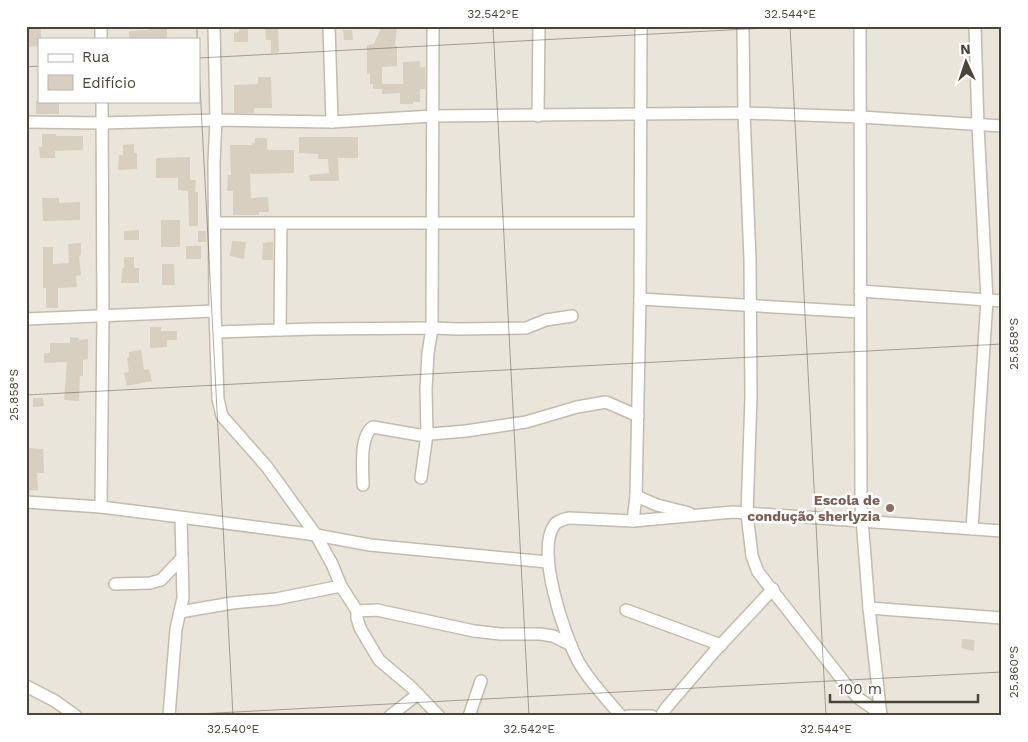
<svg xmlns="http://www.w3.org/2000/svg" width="1028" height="742" font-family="'Work Sans',sans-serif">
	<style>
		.residential { fill: #eae5da; fill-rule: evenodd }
		.building { fill: #d8cfc1 }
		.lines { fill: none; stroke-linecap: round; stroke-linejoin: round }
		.minor-casing { stroke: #c2bbae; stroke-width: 14 }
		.minor { stroke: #fff; stroke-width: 11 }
		.ticks { fill: none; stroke: #4b4439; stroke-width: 1; stroke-opacity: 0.45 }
		.education-dot { fill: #8d6e63; stroke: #fff; stroke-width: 2 }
		.labels { text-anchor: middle; stroke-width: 5; stroke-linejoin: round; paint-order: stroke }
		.education-label { font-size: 14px; font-weight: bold; fill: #785e54; stroke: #fff; text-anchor: end }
		.neatline { fill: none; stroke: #4b4439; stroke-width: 2 }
		.ticks-label { font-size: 12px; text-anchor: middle; fill: #4b4439 }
	</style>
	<rect width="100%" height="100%" fill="#f6f3ec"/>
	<!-- residential -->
	<path class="residential" d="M26,26H1002V716H26ZM39,39H199V101H39Z"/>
	<!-- building -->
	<g class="building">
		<polygon points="26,26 41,26 41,39 39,39 39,46 26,47"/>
		<polygon points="149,26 167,26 167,39 129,39 129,31 149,30"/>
		<polygon points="265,26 278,26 279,52 271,53 271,40 266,40"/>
		<polygon points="397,27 395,46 397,46 397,66 382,67 382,84 403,84 403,62 420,61 420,67 425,67 425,89 420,89 420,102 413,102 413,104 400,104 400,93 382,94 382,89 373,89 373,84 370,84 370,74 367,74 367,45 374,44 381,28"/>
		<polygon points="239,29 248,29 248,42 234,42 234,33 239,32"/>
		<polygon points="343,30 352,30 353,40 344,40"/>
		<polygon points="258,77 271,77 272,108 254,108 254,113 234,113 234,85 258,84"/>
		<polygon points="36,101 59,102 59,114 36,114"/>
		<polygon points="42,134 56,134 56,136 83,136 83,150 55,151 55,158 40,158 39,147 42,147"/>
		<polygon points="299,137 358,137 358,158 338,158 339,181 310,181 309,175 329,173 328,159 318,159 318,154 299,153"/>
		<polygon points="255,138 267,138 267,150 294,150 294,173 250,174 251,198 268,197 269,212 259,212 259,215 233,215 233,191 227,191 228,175 231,175 230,145 252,145 252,143 255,143"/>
		<polygon points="134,144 134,153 137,153 137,169 118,170 119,155 123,155 123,145"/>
		<polygon points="190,157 190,180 196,180 195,192 198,192 198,226 189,226 188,191 178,190 178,178 156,178 156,159 158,158"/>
		<polygon points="42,198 59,198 59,203 80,202 80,220 43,221"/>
		<rect x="161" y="220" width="19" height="27"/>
		<polygon points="139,230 139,240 124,240 124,231"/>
		<rect x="198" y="231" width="8" height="11"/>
		<polygon points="232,241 246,242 244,259 230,256"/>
		<polygon points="268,242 273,242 273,260 262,260 263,243"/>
		<polygon points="81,243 81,255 79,256 81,275 76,276 77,287 58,288 58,308 46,308 46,288 43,288 43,247 53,247 53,264 69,263 68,244"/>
		<rect x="186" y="246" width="15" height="13"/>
		<polygon points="124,257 134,257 134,268 139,268 139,283 121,283 122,268 124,268"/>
		<polygon points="162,264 174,264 175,285 162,285"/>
		<polygon points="150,327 161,327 161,331 177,331 177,340 167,340 167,347 150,348"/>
		<polygon points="70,337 79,338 79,340 88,339 88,359 83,360 83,376 80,376 79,401 64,400 67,362 44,363 44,353 50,353 50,343 70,343"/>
		<polygon points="141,350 144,370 149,369 152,381 127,386 124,373 129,372 127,358 129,357 129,352"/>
		<polygon points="33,398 43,398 44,406 33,407"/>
		<polygon points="28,448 43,449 44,473 37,473 38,490 26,491"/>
		<polygon points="962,639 975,640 974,651 961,648"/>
	</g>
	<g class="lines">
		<defs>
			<g id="minor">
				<polyline points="101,26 101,39"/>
				<polyline points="214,26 216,120 214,162 215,311 218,399 222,416 267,467 316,535 332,564 341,586 357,611 357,618 360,628 379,660 411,687 439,716"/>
				<polyline points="329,26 332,122"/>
				<polyline points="743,26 744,113 750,259 751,397 747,514 752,556 758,572 844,682 858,698 881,714"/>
				<polyline points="860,26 861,506 869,608 881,716"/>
				<polyline points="538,116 539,26"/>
				<polyline points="26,122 102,123 216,120 332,122 433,116 744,113 861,117 1002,126"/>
				<polyline points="215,223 640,223"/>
				<polyline points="860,291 1002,301"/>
				<polyline points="640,299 860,312"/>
				<polyline points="26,319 215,311"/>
				<polyline points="280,330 281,224"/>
				<polyline points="217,332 315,329 432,328 458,329 526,328 546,320 572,316"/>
				<polyline points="421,478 427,434 426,389 428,353 432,328 433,26"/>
				<path d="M363,485C363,470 359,436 373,427L419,435L466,431L526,422L577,407L606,402L638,416"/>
				<polyline points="636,496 657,505 689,513"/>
				<polyline points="26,502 101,507 157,514 316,535 370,545 547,562"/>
				<polyline points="101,507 103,317 102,101"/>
				<polyline points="633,521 636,496 640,299 641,26"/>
				<polyline points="972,529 987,300 978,126 975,26"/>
				<polyline points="115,584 150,583 161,580 182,558"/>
				<polyline points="869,608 1002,618"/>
				<polyline points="626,610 721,645"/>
				<polyline points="357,611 377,610 474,631 500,634 540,634 553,636 571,645"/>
				<polyline points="180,612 232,603 276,599 341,586"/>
				<polyline points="26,686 55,701 76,716"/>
				<polyline points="169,716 176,629 183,598 181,518"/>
				<polyline points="390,716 418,694"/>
				<polyline points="469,716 481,681"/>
				<path d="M621,716C607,699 588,680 578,661C564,634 535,550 555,524C559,520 565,519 569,518L633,521L733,512L1002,531"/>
				<polyline points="628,716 652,716"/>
				<polyline points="661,716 666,708 714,652 773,589"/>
			</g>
		</defs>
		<!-- minor casing -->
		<use href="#minor" class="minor-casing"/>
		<!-- minor -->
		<use href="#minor" class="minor"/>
	</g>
	<!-- ticks -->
	<path class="ticks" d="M197,26V39M493,26L529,716M790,26L826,716M199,58L804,26M26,67L39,66M199,67L233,716M26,395L1002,344M159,716L1002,672"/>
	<!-- markers -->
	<circle class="education-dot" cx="890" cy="508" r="5"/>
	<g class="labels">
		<!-- education labels -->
		<g class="education-label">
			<text x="880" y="505">Escola de<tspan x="880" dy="16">condução sherlyzia</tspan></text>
		</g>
	</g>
	<!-- border -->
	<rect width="1028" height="742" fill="none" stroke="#ffffff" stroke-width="55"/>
	<!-- legend -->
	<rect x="38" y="38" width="162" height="65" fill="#ffffff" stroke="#b7b4b0"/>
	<rect x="48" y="54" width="25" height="8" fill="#ffffff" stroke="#b7b4b0"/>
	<text x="82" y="62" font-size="15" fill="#4b4439">Rua</text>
	<rect x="48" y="75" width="25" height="15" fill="#d8cfc1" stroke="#b7b4b0"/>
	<text x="82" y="88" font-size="15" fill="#4b4439">Edifício</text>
	<!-- north arrow -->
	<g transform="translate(966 62) rotate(357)" stroke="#ffffff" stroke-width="4" paint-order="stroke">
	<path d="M0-4L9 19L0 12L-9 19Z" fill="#4b4439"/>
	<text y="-8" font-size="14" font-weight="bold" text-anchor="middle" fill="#4b4439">N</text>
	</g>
	<!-- scale -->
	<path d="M830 694v8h148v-8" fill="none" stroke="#4b4439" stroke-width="2.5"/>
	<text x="838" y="694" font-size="15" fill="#4b4439" stroke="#ffffff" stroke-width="4" paint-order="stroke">100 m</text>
	<rect x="28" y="28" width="972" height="686" class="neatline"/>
	<g class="ticks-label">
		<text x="493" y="18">32.542°E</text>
		<text x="790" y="18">32.544°E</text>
		<text transform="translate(1014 344) rotate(-90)" y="4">25.858°S</text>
		<text transform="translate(14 395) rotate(-90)" y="4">25.858°S</text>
		<text transform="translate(1014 672) rotate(-90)" y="4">25.860°S</text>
		<text x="233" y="733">32.540°E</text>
		<text x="529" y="733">32.542°E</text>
		<text x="826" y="733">32.544°E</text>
	</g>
</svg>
